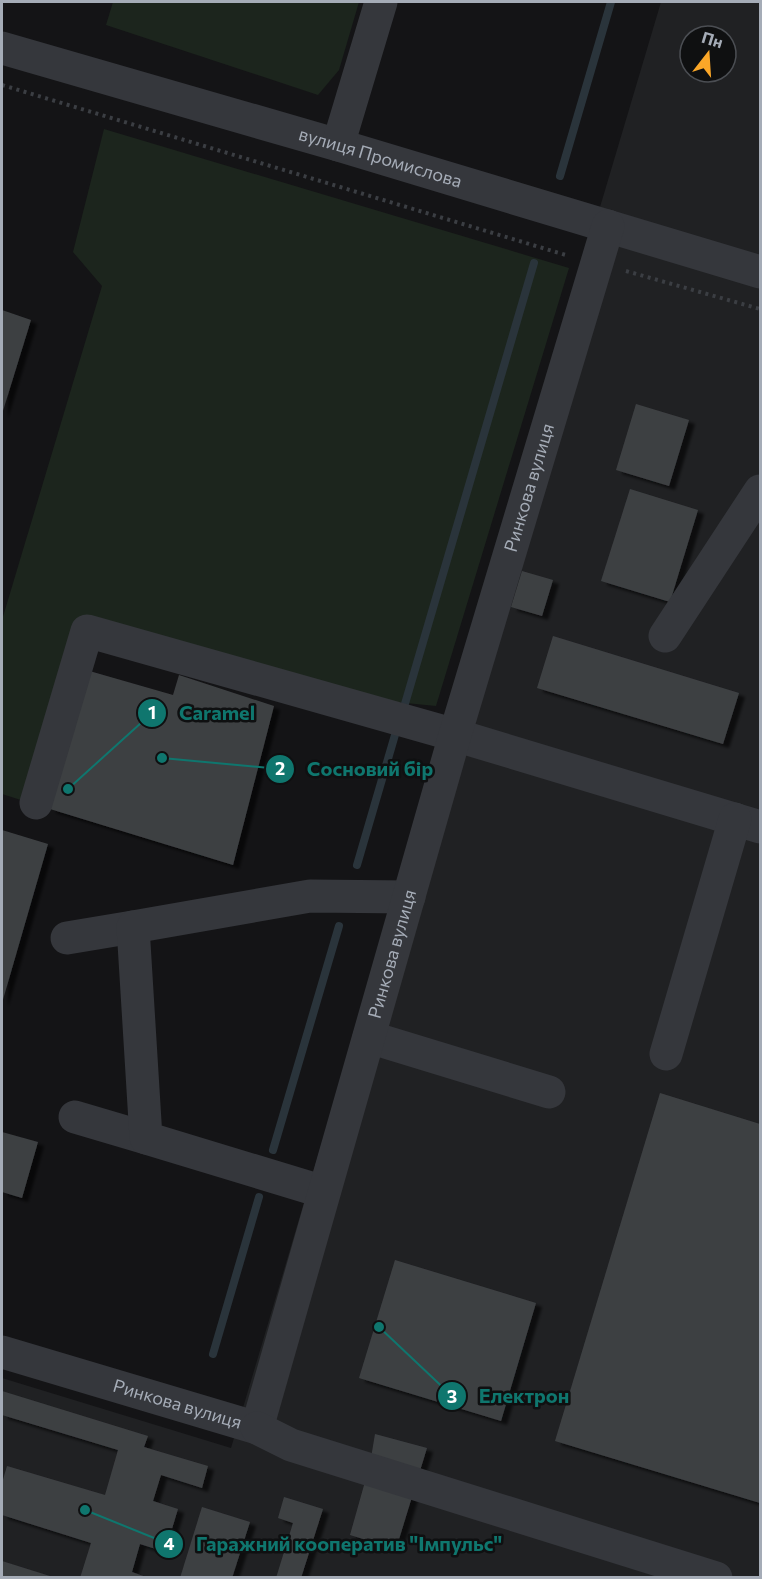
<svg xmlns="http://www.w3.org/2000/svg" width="762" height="1579" font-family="Commissioner,sans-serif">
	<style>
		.built { fill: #202123; fill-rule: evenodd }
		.green { fill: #1c251d }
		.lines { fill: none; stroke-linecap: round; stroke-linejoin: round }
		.stream { stroke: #2a343b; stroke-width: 8 }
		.building { fill: #3e4043; filter: url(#shadow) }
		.path { stroke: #3b3e43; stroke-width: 4; stroke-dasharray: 3 4.5; stroke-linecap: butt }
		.minor { stroke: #35373c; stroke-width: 33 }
		.labels { text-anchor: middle; stroke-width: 5; stroke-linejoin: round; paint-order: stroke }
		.street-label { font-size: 18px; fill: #a5acb7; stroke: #0f1011 }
		.leader { fill: none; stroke: #0f766e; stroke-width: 2 }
		.callout-dot { fill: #0f766e; stroke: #0f1011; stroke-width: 2 }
		.mark-label { font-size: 18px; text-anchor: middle; font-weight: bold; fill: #fff }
		.callout-label { font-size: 20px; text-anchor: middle; font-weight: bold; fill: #0f766e; stroke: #0f1011; stroke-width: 5; stroke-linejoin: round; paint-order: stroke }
	</style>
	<defs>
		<filter id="shadow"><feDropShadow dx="6" dy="4" stdDeviation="1.5" flood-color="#0009"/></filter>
	</defs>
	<rect width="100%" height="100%" fill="#141416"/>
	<!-- built -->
	<path class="built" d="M661,2H760V1577H2V1378L231,1448ZM690,36H726V72H690Z"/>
	<!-- green -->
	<g class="green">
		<polygon points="113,2 359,2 339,70 318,95 106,25"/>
		<polygon points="104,129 569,268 436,706 396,702 104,633 24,801 2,794 2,620 102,286 73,252"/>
	</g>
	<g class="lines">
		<!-- stream -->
		<g class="stream">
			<polyline points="560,176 611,2"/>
			<polyline points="402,714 534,263"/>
			<polyline points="357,865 397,728"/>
			<polyline points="273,1150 339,926"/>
			<polyline points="213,1354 259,1197"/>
		</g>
	</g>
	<!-- building -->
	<g class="building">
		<polygon points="2,310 31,320 2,414"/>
		<polygon points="636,404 689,420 669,486 616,470"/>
		<polygon points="630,489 698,510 670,602 601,581"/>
		<polygon points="522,571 553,580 542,616 511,607"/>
		<polygon points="553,636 739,693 723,744 537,688"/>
		<polygon points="86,670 173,695 179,675 274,706 233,865 50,809"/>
		<polygon points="2,830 48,844 2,1003"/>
		<polygon points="660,1093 760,1124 760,1503 555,1441"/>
		<polygon points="2,1132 38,1142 22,1198 2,1192"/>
		<polygon points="395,1260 536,1303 501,1421 359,1378"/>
		<polygon points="2,1391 148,1436 144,1447 208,1466 202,1488 161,1475 153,1501 178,1509 165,1552 140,1544 132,1572 149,1578 80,1578 91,1543 2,1515 2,1483 7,1466 105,1495 118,1450 2,1415"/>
		<polygon points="375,1434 427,1448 396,1549 350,1535 370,1464"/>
		<polygon points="284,1497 323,1509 301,1578 276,1578 293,1523 278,1518"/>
		<polygon points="202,1507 250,1522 232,1578 180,1578"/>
		<polygon points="2,1561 53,1577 53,1578 2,1578"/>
	</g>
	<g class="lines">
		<!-- path -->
		<g class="path">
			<polyline points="2,85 569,256"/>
			<polyline points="626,271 760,309"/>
		</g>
		<!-- minor -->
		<g class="minor">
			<path id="s1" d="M2,48L338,145L760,272"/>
			<polyline points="338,145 381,2"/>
			<polyline points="665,636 760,491"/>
			<polyline points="36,803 87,631 455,735 760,827"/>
			<polyline points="67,938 133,927"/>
			<polyline points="369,1037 549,1092"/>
			<polyline points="666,1054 735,819"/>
			<polyline points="75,1117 146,1138"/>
			<polyline points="324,1192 146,1138 133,927 310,896 409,897"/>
			<path id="s2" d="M2,1352L257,1428L455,735L608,226"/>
			<polyline points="257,1428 291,1445 716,1578"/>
		</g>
	</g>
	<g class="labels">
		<!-- street labels -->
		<g class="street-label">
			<text dy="6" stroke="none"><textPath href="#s1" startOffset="394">вулиця Промислова</textPath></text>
			<text dy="6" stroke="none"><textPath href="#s2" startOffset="1245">Ринкова вулиця</textPath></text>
			<text dy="6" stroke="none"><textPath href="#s2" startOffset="759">Ринкова вулиця</textPath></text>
			<text dy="6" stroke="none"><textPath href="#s2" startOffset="183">Ринкова вулиця</textPath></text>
		</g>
	</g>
	<!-- callouts -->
	<path class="leader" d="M68 789L152 713M162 758L280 769M379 1327L452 1396M85 1510L169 1544"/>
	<g class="callout-dot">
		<circle cx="68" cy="789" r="6"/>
		<circle cx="162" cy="758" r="6"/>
		<circle cx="379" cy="1327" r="6"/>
		<circle cx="85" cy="1510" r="6"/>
		<circle cx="152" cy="713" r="15"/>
		<circle cx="280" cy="769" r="15"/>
		<circle cx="452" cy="1396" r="15"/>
		<circle cx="169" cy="1544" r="15"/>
	</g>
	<g class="mark-label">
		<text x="152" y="719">1</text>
		<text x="280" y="775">2</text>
		<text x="452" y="1403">3</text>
		<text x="169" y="1550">4</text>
	</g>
	<g class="callout-label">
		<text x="217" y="720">Caramel</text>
		<text x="370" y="776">Сосновий бір</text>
		<text x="524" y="1403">Електрон</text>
		<text x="349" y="1551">Гаражний кооператив "Імпульс"</text>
	</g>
	<!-- border -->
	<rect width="762" height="1579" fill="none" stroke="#a5acb7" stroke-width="6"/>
	<!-- north arrow -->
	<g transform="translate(708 54) rotate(17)"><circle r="28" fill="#0f1011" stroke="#4b4e53" stroke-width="1.5"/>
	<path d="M0-4.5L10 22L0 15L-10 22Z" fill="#fba728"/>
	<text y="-9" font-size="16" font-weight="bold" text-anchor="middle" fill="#a5acb7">Пн</text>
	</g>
</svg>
